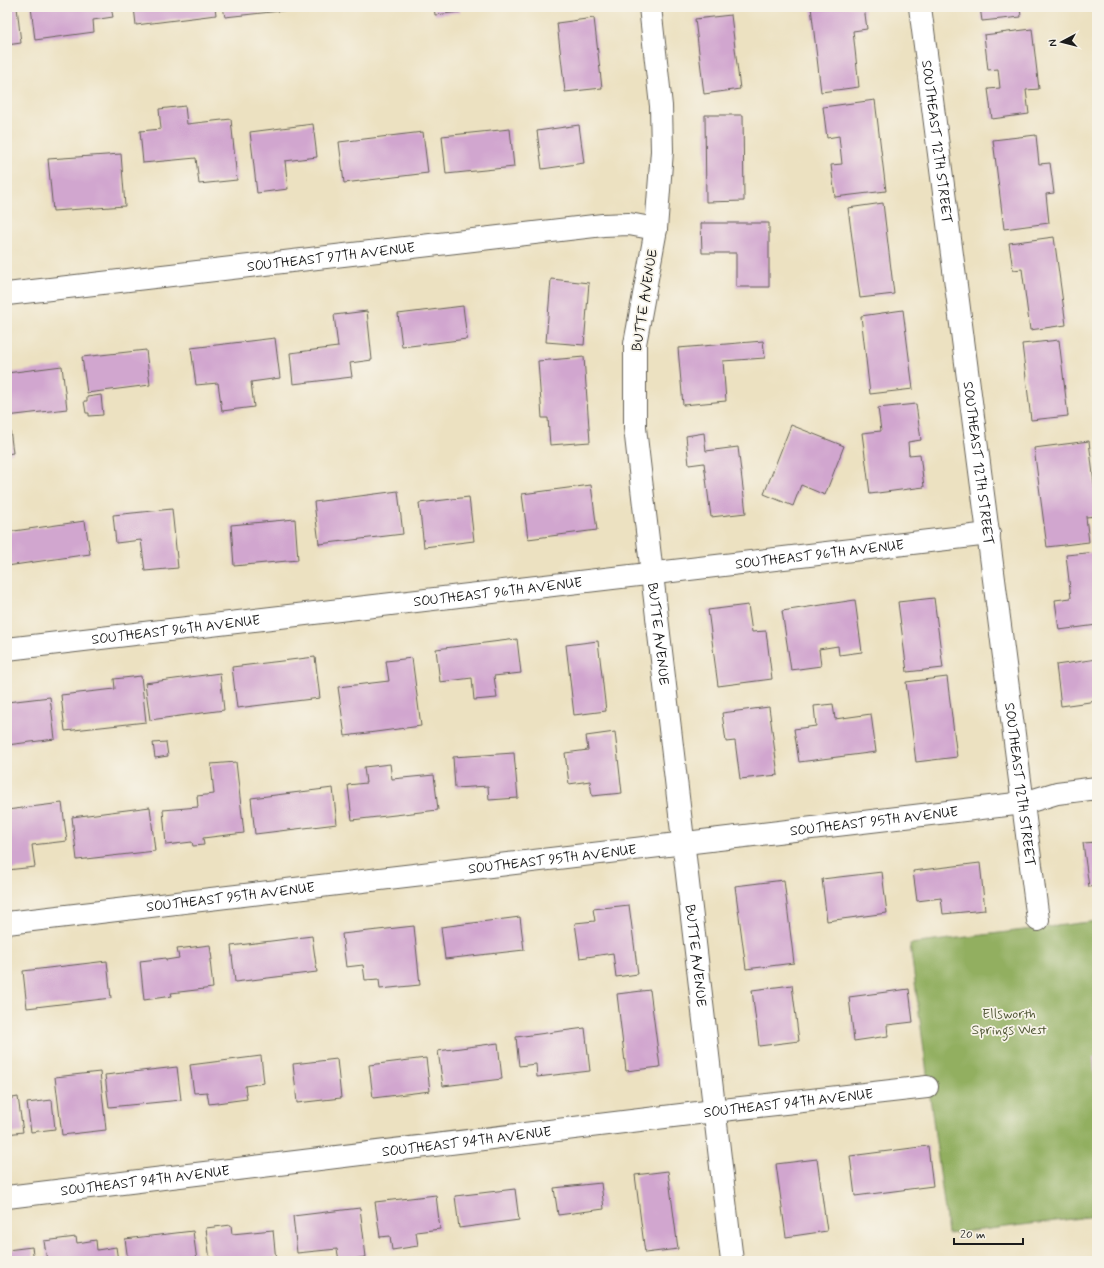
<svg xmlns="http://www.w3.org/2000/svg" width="1104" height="1268" font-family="Mynerve,sans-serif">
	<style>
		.forest { fill: #92af61; stroke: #57663e }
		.building { fill: #d1a6cf }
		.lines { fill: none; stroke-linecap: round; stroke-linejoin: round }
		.street-casing { stroke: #656156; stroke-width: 24 }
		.street { stroke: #fff; stroke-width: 22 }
		.labels { text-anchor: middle; stroke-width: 3.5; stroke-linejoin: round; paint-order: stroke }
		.street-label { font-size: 14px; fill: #1c1c1c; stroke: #f7f3e8 }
		.park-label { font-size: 14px; fill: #535939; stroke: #f7f3e8 }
	</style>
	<rect width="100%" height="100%" fill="#f7f3e8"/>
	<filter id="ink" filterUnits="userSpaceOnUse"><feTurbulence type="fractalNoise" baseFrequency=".025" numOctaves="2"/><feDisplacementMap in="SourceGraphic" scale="8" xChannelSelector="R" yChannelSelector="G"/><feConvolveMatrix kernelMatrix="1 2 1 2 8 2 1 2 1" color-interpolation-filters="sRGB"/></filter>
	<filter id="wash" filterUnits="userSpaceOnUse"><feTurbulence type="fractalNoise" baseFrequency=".012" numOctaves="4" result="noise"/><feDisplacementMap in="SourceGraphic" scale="16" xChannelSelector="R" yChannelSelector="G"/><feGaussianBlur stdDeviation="0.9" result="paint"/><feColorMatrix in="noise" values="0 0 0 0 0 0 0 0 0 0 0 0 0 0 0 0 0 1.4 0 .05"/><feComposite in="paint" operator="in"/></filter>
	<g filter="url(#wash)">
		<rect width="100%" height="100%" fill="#ece1c1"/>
		<!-- forest -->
		<polygon class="forest" points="1097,921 1097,1216 948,1234 910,944"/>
		<g id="blocks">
			<!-- building -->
			<g class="building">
				<polygon points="7,7 17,7 21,43 7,45"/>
				<polygon points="31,7 111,7 113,17 93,20 94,32 35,40"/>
				<polygon points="134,7 215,7 216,15 136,25"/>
				<polygon points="223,7 308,7 308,8 225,17"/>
				<polygon points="434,7 460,7 460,12 435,15"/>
				<polygon points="811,7 864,7 867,29 853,31 859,87 821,92"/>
				<polygon points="980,7 1020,7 1021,17 982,21"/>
				<polygon points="731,15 740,89 704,94 695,19"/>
				<polygon points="594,18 602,88 565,92 557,23"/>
				<polygon points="1032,29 1039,89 1026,90 1029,114 992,119 988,89 1000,88 998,69 988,70 984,35"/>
				<polygon points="875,100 886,191 835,197 831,165 842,164 839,136 827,138 823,107"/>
				<polygon points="185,106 187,124 231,119 237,180 199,184 196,158 143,163 140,131 161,129 159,109"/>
				<polygon points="705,115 743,115 744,201 706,202"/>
				<polygon points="313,124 317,157 285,161 288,189 257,193 250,132"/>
				<polygon points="579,125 584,163 542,169 537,131"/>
				<polygon points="510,129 514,167 446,174 442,136"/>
				<polygon points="423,132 428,173 344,183 339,142"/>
				<polygon points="1036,135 1039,164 1050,163 1054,193 1046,194 1049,223 1004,229 993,140"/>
				<polygon points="121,154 125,206 53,211 48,159"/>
				<polygon points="883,203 894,294 860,298 848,208"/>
				<polygon points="701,223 769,223 769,287 736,287 736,253 702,253"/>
				<polygon points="1054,237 1066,325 1030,330 1022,269 1013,270 1009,243"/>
				<polygon points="551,279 589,283 584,345 546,342"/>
				<polygon points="463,306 467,339 402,347 398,314"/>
				<polygon points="903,310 913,389 870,394 861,316"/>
				<polygon points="367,311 372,360 350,363 352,377 293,384 290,353 338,347 334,315"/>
				<polygon points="275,338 280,378 251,382 254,407 222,411 218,383 196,385 191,348"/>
				<polygon points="1059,340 1068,416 1031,420 1022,344"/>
				<polygon points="763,341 765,358 723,361 726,401 683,405 678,348"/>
				<polygon points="146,350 150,385 87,393 82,357"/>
				<polygon points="584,357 590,442 550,445 548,418 542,418 538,361"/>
				<polygon points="62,366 67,409 7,416 7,373"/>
				<polygon points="101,395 103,415 89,416 89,413 86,413 84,401 87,401 87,397"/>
				<polygon points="916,404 921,440 908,442 909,455 920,454 924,487 870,494 862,433 881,431 878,408"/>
				<polygon points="791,425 844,446 825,495 801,485 793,506 764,494"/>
				<polygon points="10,429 13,453 7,454 7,430"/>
				<polygon points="704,433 706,451 738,447 746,513 711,517 704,463 689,465 686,436"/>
				<polygon points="1089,441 1097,509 1097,516 1086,517 1089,542 1047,547 1034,448"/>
				<polygon points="591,485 597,530 528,539 522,494"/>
				<polygon points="398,491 403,534 319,544 314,502"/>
				<polygon points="469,497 474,541 424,547 419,503"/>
				<polygon points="172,509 178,568 145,571 141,540 116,543 113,515"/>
				<polygon points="295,519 298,560 234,566 231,525"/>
				<polygon points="85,521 90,554 7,566 7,532"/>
				<polygon points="1097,552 1097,625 1059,630 1055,600 1071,598 1066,555"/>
				<polygon points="934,598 943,668 907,672 898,602"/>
				<polygon points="855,600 862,652 839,655 838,646 819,649 821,666 791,670 782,611"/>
				<polygon points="748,605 752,632 766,631 772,679 718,686 708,610"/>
				<polygon points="517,639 521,673 494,676 497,698 474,700 472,678 440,682 436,649"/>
				<polygon points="598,641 606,711 574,715 566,645"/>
				<polygon points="315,657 320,698 237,708 232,667"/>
				<polygon points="412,658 421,726 345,736 338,687 389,681 386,661"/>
				<polygon points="1097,659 1097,701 1061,706 1056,665"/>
				<polygon points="220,673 224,710 150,720 145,683"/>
				<polygon points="141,676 146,722 65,731 61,695 115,689 114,679"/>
				<polygon points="947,677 957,757 916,762 906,682"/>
				<polygon points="50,697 55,739 7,745 7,702"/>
				<polygon points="833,704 835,719 871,714 876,752 799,762 794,729 816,726 814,706"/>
				<polygon points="769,707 778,775 740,779 735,741 726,742 722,713"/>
				<polygon points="615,732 622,793 592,796 590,781 569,784 565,753 588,750 586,736"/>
				<polygon points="166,742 168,756 155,758 153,743"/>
				<polygon points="514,753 518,798 489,800 488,786 455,788 453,757"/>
				<polygon points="236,762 244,833 203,838 204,845 193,846 192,842 166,845 163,810 198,807 197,796 214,794 211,764"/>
				<polygon points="390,764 392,779 434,775 438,810 352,820 348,785 366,783 364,767"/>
				<polygon points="333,788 337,824 255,834 251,798"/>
				<polygon points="62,803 67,841 32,845 35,867 7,870 7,810"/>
				<polygon points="150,807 155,851 77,860 72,817"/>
				<polygon points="1097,842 1097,886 1089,887 1083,843"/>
				<polygon points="980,863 985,910 943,914 941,898 917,901 913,871"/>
				<polygon points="882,872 887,913 827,921 822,879"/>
				<polygon points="784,880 794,963 746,969 735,886"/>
				<polygon points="629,905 638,974 616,977 613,953 580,958 575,923 595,921 593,909"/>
				<polygon points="520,917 524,950 445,959 441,927"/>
				<polygon points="414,926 420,985 380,989 379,979 365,980 363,965 346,967 342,934"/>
				<polygon points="312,936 317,972 235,982 231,946"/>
				<polygon points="210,945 212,960 210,960 213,988 171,993 172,996 144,1000 140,961 166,958 166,960 179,958 177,949"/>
				<polygon points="107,961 111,998 27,1008 23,971"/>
				<polygon points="792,985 799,1041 759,1046 752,990"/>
				<polygon points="909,989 913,1022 887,1025 888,1036 854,1041 849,997"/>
				<polygon points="650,990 660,1067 626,1071 617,994"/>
				<polygon points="585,1028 590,1071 537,1077 536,1064 519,1066 516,1037"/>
				<polygon points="498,1043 502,1079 443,1086 438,1051"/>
				<polygon points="261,1056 264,1083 245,1086 247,1099 209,1104 207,1092 194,1093 190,1065"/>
				<polygon points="1093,1057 1097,1057 1097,1094 1096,1094"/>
				<polygon points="426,1058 430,1091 373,1098 369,1065"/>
				<polygon points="337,1059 341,1098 297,1103 293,1064"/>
				<polygon points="177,1067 181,1100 109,1107 105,1075"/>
				<polygon points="100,1072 106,1130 62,1135 55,1077"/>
				<polygon points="18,1097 23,1132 7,1134 7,1099"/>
				<polygon points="52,1100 55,1129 31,1132 27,1103"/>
				<polygon points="928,1146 933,1186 855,1196 850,1156"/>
				<polygon points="817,1159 827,1231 786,1237 776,1164"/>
				<polygon points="668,1171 678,1249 645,1253 635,1175"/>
				<polygon points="601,1183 604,1209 558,1215 554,1188"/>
				<polygon points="515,1189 519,1220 459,1228 455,1196"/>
				<polygon points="436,1195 440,1229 416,1232 418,1246 392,1250 390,1236 380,1237 375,1202"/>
				<polygon points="360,1208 366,1257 339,1261 337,1249 297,1253 293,1216"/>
				<polygon points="231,1225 232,1234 273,1230 276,1261 210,1261 206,1228"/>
				<polygon points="193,1231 197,1261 128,1261 125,1239"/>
				<polygon points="76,1237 77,1243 96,1240 97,1250 116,1247 118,1261 47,1261 44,1241"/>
				<polygon points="32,1247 34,1261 7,1261 7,1250"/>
			</g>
		</g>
	</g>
	<g filter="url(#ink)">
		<use href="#blocks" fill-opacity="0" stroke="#656156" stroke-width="1"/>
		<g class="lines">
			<defs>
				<g id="street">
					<path id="s1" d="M650,7L661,106L662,151L656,229L635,344V428L732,1261"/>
					<path id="s2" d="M920,7L1038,920"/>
					<path id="s3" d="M7,294L603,225L629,224L656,229"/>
					<path id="s4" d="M7,649L989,534"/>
					<path id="s5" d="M7,923L1024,803L1057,793L1097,788"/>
					<path id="s6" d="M7,1197L714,1111L927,1087"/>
				</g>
			</defs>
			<!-- street casing -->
			<use href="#street" class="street-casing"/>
			<!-- street -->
			<use href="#street" class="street"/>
		</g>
	</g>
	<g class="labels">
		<!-- street labels -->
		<g class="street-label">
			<text dy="5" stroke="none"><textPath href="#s2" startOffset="136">SOUTHEAST 12TH STREET</textPath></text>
			<text dy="5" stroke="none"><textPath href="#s3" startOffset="326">SOUTHEAST 97TH AVENUE</textPath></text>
			<text transform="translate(644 300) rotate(-81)" y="5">BUTTE AVENUE</text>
			<text dy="5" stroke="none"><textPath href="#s2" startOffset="460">SOUTHEAST 12TH STREET</textPath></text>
			<text dy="5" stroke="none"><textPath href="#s4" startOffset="818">SOUTHEAST 96TH AVENUE</textPath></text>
			<text dy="5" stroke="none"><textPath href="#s4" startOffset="494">SOUTHEAST 96TH AVENUE</textPath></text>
			<text dy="5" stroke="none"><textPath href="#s4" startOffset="170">SOUTHEAST 96TH AVENUE</textPath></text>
			<text dy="5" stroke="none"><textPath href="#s1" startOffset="631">BUTTE AVENUE</textPath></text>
			<text dy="5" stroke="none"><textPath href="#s2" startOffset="784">SOUTHEAST 12TH STREET</textPath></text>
			<text dy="5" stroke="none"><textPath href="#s5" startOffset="873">SOUTHEAST 95TH AVENUE</textPath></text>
			<text dy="5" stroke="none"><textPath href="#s5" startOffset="549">SOUTHEAST 95TH AVENUE</textPath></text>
			<text dy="5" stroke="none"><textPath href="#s5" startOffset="225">SOUTHEAST 95TH AVENUE</textPath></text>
			<text dy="5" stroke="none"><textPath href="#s1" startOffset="955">BUTTE AVENUE</textPath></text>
			<text dy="5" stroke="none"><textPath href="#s6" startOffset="787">SOUTHEAST 94TH AVENUE</textPath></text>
			<text dy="5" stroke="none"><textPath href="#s6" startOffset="463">SOUTHEAST 94TH AVENUE</textPath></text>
			<text dy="5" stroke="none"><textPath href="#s6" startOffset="139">SOUTHEAST 94TH AVENUE</textPath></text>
		</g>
		<!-- park labels -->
		<g class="park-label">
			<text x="1009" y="1018">Ellsworth<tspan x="1009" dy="16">Springs West</tspan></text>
		</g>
	</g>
	<!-- margin -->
	<rect width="1104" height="1268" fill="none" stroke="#f7f3e8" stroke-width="24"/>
	<!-- north arrow -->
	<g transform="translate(1062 42) rotate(263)" stroke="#f7f3e8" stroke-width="3" paint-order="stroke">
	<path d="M0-3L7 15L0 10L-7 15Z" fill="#1c1c1c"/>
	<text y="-6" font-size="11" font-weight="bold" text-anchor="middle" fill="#1c1c1c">N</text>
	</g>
	<!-- scale -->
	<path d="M954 1238v6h69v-6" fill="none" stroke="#1c1c1c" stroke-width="2"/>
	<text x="960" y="1238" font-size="12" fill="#1c1c1c" stroke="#f7f3e8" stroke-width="3" paint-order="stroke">20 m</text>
</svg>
